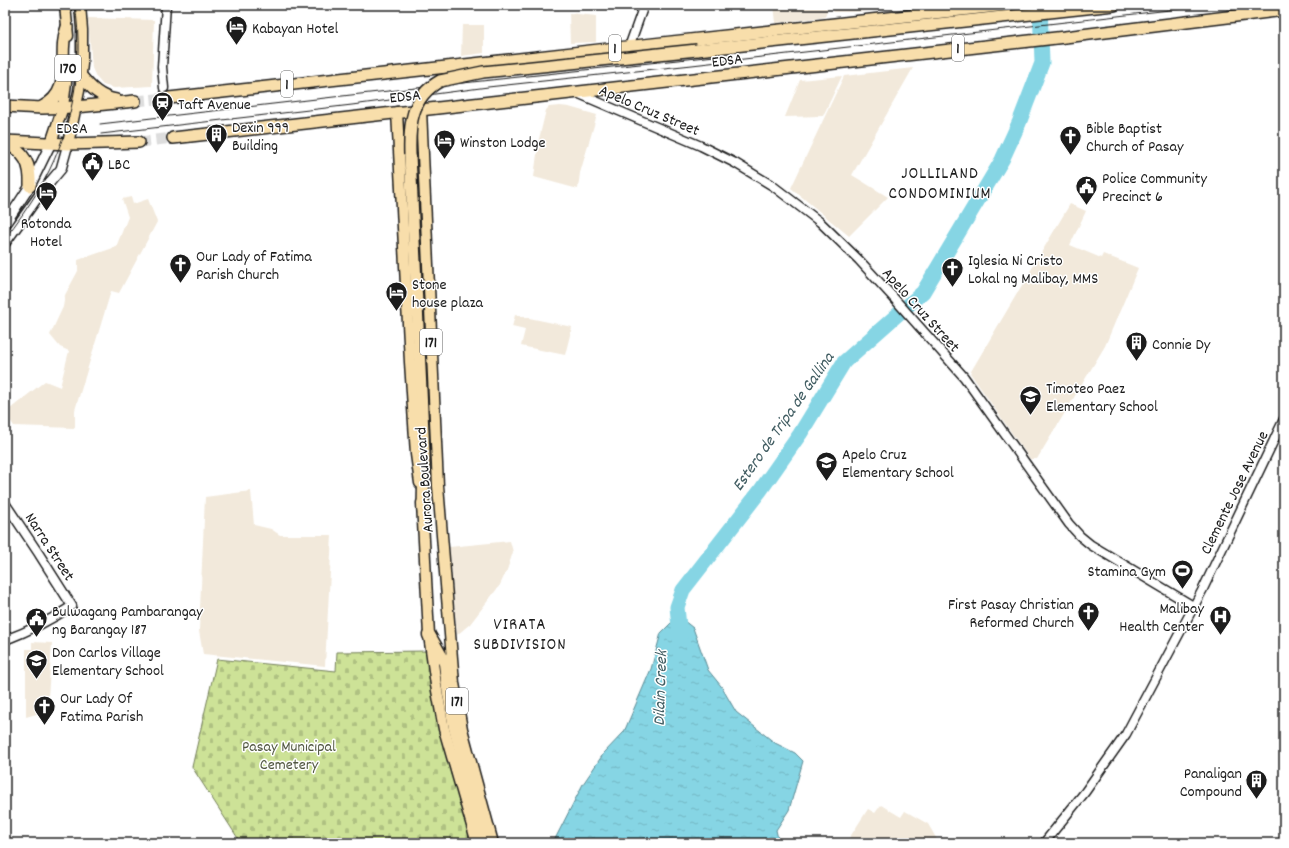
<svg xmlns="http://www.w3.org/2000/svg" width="1289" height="848" font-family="Dekko,sans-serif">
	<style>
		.built { fill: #f2e9db }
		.cemetery { fill: url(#cemetery-stones); stroke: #747f5a }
		.water { fill: url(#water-ripples); stroke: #5c8b94 }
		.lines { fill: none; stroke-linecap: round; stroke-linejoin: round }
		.river { stroke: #86d5e4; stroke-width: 15 }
		.trunk-tunnel { stroke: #ddd; stroke-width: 11; stroke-dasharray: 11 5.5; stroke-linecap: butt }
		.tertiary-casing { stroke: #1c1c1c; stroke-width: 11 }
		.secondary-casing { stroke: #1c1c1c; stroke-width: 12 }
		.primary-casing { stroke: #1c1c1c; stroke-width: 13 }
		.trunk-casing { stroke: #1c1c1c; stroke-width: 14 }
		.motorway-casing { stroke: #1c1c1c; stroke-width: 15 }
		.tertiary { stroke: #fff; stroke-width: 8 }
		.secondary { stroke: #fff; stroke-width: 9 }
		.primary { stroke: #f8deab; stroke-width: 10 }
		.trunk { stroke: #f8deab; stroke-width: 11 }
		.motorway { stroke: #f8deab; stroke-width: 12 }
		.tram { stroke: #1c1c1c; stroke-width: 1 }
		.trunk-bridge-casing { stroke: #1c1c1c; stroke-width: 14; stroke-linecap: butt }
		.trunk-bridge { stroke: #f8deab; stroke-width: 11 }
		.labels { text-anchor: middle; stroke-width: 3; stroke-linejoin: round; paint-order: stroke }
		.shield { fill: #fff; stroke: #606060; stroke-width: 1 }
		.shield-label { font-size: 15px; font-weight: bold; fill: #1c1c1c }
		.poi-label { font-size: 16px; fill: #1c1c1c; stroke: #fff; text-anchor: start }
		.street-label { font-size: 16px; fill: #1c1c1c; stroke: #fff }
		.park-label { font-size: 16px; fill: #515741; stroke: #fff }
		.neighbourhood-label { font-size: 17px; letter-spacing: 1px; fill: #1c1c1c; stroke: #fff }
		.water-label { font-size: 17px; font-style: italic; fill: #415d62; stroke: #fff }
	</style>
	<defs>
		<pattern id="cemetery-stones" width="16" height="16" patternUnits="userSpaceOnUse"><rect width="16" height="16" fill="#cde297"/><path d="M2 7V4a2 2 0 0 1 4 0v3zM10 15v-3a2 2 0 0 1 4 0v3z" fill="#afc182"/></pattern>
		<pattern id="water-ripples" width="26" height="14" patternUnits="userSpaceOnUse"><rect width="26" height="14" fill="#86d5e4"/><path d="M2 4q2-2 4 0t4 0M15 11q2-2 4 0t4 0" fill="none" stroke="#73b6c3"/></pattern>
	</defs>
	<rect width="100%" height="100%" fill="#fff"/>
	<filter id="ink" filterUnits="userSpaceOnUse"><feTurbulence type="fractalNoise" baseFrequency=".025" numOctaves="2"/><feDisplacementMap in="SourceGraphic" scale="8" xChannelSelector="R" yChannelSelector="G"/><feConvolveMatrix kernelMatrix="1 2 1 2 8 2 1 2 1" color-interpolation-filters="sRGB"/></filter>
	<g filter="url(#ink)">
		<!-- built -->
		<g class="built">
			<polygon points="774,5 829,5 825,17 776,23"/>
			<polygon points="836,5 869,5 870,11 852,12 833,12"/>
			<polygon points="569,13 596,16 596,42 570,43"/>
			<polygon points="88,18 154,20 152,86 114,88 103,85 96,77 92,68"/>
			<polygon points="462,25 484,25 484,53 461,56"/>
			<polygon points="913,68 852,175 888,197 849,236 791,188 844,76"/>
			<polygon points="842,76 823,116 785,117 800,80"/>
			<polygon points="560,106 569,107 597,115 580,173 578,189 534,177 539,139 546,110 549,107"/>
			<polygon points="131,197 133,204 148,199 157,222 119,293 111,291 75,410 75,428 14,426 5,413 45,381 60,387 69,351 60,347 50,335 63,307 65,295 78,271 78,260 116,247 128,217 122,199"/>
			<polygon points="1070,204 1086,211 1070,245 1101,258 1103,254 1138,268 1105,346 1037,459 1030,459 970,373"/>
			<polygon points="515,315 572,327 565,355 521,346 525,330 512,327"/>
			<polygon points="251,491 254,525 271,529 280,535 332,535 325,666 203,654 199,631 205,497"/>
			<polygon points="510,541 513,552 507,570 500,585 470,624 457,635 449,547"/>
			<polygon points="32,642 52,643 47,711 26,717 26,649 32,649"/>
			<polygon points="881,805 901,817 905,811 928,824 939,843 846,843 868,809 875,813"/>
		</g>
		<!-- cemetery -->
		<polygon class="cemetery" points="428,651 438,723 471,843 241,843 192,767 217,659 336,671 337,652"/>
		<!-- water -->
		<polygon class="water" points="678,616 693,628 708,670 721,686 736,712 775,743 795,753 803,761 789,810 776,830 779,843 553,843 583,784 604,753 624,732 651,669 661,633"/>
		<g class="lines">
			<!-- river -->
			<polyline class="river" points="680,636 677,607 683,590 760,491 800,434 844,362 923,292 1002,160 1019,123 1042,63 1040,5"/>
			<!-- trunk-tunnel -->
			<g class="trunk-tunnel">
				<polyline points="135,101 169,98"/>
				<polyline points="139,142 173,138"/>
			</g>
			<defs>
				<g id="tertiary">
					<polyline points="629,47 644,5"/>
					<polyline points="164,88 162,67 166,5"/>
					<polyline points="577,93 701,146 735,163 773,186 820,222 859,260 892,296 964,377 1069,524 1080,536 1091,545 1193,606"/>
					<path d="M5,503L39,554L72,606C51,620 29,631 5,640"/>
					<polyline points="1044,843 1085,792 1126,734 1203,589 1284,419"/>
				</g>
				<g id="secondary">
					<polyline points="5,224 30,186 51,143"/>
					<polyline points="5,243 40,194 61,169 68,144"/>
				</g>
				<g id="primary">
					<polyline points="65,5 68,36"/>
					<polyline points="421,110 438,486 454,683 462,729 493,843"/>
					<polyline points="397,112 410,362 416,454 420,483"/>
					<polyline points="51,143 63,107 67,74"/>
					<polyline points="68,144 79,91 82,64 82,30 80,5"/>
					<polyline points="422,503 429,635 436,685 444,729 477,843"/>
				</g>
				<g id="trunk">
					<polyline points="697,50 1114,5"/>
					<path d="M81,76C91,88 100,97 116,100"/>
					<path d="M169,98C448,65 727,37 1006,5"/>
					<polyline points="5,106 42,108 76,107 135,101"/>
					<path d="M42,107C76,90 56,54 67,27"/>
					<polyline points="173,138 1065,37 1284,10"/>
					<polyline points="5,141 68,144 139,142"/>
					<path d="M5,143C25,152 31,164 30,186"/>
					<polyline points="410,155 424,454 423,510"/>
				</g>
				<polyline id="motorway" points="429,635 445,663 448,688 455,728 485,843"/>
			</defs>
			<!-- tertiary casing -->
			<use href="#tertiary" class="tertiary-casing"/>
			<!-- secondary casing -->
			<use href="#secondary" class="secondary-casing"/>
			<!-- primary casing -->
			<use href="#primary" class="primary-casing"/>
			<!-- trunk casing -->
			<use href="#trunk" class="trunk-casing"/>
			<!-- motorway casing -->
			<use href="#motorway" class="motorway-casing"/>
			<!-- tertiary -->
			<use href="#tertiary" class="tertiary"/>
			<!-- secondary -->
			<use href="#secondary" class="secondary"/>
			<!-- primary -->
			<use href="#primary" class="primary"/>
			<!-- trunk -->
			<use href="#trunk" class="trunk"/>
			<!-- motorway -->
			<use href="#motorway" class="motorway"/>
			<!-- tram -->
			<g class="tram">
				<polyline points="100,124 351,95 715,56"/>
				<polyline points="101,134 352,105 488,87 692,65 1213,5"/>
				<path d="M5,238C17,223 28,207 38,191C71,137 85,67 75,5"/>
			</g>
			<defs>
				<path id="trunk-bridge" d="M410,155C409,125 411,97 440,81L483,72L697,50"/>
			</defs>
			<!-- trunk-bridge casing -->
			<use href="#trunk-bridge" class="trunk-bridge-casing"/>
			<!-- trunk-bridge -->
			<use href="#trunk-bridge" class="trunk-bridge"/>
		</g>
	</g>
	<!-- icons -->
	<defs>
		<symbol id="hotel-pin" viewBox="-11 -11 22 30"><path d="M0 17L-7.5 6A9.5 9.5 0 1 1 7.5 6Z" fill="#1c1c1c" stroke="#fff"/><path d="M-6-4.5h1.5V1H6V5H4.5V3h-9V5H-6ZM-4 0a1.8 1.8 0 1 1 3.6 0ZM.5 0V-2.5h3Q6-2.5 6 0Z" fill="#fff"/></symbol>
		<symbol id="station-pin" viewBox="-11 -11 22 30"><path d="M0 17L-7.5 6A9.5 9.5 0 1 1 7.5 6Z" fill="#1c1c1c" stroke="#fff"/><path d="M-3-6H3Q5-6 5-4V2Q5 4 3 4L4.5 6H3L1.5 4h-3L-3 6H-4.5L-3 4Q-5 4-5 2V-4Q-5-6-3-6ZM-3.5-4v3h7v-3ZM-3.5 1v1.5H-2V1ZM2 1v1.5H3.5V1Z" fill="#fff"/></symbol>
		<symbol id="building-pin" viewBox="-11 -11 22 30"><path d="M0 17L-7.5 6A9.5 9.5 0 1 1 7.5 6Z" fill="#1c1c1c" stroke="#fff"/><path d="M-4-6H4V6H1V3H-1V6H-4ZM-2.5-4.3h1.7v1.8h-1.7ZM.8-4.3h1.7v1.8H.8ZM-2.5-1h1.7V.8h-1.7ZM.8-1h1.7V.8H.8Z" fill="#fff"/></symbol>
		<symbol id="church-pin" viewBox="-11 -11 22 30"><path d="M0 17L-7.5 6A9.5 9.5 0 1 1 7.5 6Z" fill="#1c1c1c" stroke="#fff"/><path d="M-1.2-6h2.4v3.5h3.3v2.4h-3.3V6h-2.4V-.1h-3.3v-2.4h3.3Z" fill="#fff"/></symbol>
		<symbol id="civic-pin" viewBox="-11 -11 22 30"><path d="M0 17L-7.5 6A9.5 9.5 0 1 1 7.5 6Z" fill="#1c1c1c" stroke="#fff"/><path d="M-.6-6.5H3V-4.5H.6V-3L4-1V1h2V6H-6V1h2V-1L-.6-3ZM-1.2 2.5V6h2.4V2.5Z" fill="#fff"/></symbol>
		<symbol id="school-pin" viewBox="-11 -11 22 30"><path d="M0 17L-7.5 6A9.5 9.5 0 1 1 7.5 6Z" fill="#1c1c1c" stroke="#fff"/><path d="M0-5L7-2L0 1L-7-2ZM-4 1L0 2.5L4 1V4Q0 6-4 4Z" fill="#fff"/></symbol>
		<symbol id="stadium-pin" viewBox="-11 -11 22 30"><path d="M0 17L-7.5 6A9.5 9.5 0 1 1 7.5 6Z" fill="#1c1c1c" stroke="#fff"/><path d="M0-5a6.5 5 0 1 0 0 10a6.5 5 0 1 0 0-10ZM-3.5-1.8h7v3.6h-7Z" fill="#fff"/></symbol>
		<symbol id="hospital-pin" viewBox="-11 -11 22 30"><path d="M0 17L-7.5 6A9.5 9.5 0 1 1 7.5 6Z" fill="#1c1c1c" stroke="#fff"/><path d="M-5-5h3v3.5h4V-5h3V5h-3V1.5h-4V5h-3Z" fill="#fff"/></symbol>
	</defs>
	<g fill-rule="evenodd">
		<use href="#hotel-pin" x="224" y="14" width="25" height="34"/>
		<use href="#station-pin" x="150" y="90" width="25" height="34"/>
		<use href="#building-pin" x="204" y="122" width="25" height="34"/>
		<use href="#church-pin" x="1058" y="124" width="25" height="34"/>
		<use href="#hotel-pin" x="432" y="128" width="25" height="34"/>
		<use href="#civic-pin" x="80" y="150" width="25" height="34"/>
		<use href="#civic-pin" x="1074" y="174" width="25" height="34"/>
		<use href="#hotel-pin" x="34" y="180" width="25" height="34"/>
		<use href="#church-pin" x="168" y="252" width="25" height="34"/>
		<use href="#church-pin" x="940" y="256" width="25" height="34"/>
		<use href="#hotel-pin" x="384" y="280" width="25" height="34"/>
		<use href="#building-pin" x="1124" y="330" width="25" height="34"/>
		<use href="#school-pin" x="1018" y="384" width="25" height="34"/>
		<use href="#school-pin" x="814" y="450" width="25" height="34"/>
		<use href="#stadium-pin" x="1170" y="558" width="25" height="34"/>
		<use href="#church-pin" x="1076" y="600" width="25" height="34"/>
		<use href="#hospital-pin" x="1208" y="604" width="25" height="34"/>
		<use href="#civic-pin" x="24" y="606" width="25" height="34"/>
		<use href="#school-pin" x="24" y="648" width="25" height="34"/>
		<use href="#church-pin" x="32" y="694" width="25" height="34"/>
		<use href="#building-pin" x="1244" y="768" width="25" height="34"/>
	</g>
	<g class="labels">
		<!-- shield labels -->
		<g class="shield">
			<rect x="609" y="35" width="12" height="26" rx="3"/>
			<rect x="952" y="35" width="12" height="26" rx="3"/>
			<rect x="55" y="55" width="26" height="26" rx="3"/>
			<rect x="281" y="71" width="12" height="26" rx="3"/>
			<rect x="420" y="329" width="22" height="26" rx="3"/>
			<rect x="446" y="688" width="22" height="26" rx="3"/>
		</g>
		<g class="shield-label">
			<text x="615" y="53">1</text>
			<text x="958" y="53">1</text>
			<text x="68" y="73">170</text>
			<text x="287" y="89">1</text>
			<text x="431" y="347">171</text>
			<text x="457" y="706">171</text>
		</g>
		<!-- poi labels -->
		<g class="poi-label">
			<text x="252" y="33">Kabayan Hotel</text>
			<text x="178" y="109">Taft Avenue</text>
			<text x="232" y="132">Dexin 999<tspan x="232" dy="18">Building</tspan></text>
			<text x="1086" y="133">Bible Baptist<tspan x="1086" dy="18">Church of Pasay</tspan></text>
			<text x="460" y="147">Winston Lodge</text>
			<text x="108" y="169">LBC</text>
			<text x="1102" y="183">Police Community<tspan x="1102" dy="18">Precinct 6</tspan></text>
			<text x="46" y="228" text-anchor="middle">Rotonda<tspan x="46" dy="18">Hotel</tspan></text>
			<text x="196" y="261">Our Lady of Fatima<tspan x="196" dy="18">Parish Church</tspan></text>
			<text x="968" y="265">Iglesia Ni Cristo<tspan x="968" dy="18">Lokal ng Malibay, MMS</tspan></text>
			<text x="412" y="289">Stone<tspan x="412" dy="18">house plaza</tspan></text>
			<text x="1152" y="349">Connie Dy</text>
			<text x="1046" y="393">Timoteo Paez<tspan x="1046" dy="18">Elementary School</tspan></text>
			<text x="842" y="459">Apelo Cruz<tspan x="842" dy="18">Elementary School</tspan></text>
			<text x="1166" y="576" text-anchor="end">Stamina Gym</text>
			<text x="1074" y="609" text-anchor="end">First Pasay Christian<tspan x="1074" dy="18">Reformed Church</tspan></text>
			<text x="1204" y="613" text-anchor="end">Malibay<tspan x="1204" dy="18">Health Center</tspan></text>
			<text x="52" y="616">Bulwagang Pambarangay<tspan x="52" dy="18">ng Barangay 187</tspan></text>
			<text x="52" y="657">Don Carlos Village<tspan x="52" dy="18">Elementary School</tspan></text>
			<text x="60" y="703">Our Lady Of<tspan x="60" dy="18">Fatima Parish</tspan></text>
			<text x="1242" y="778" text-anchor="end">Panaligan<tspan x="1242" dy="18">Compound</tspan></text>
		</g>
		<!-- street labels -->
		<g class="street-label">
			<text transform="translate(727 59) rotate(-7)" y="6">EDSA</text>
			<text transform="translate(405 95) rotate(-6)" y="6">EDSA</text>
			<text transform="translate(650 109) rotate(23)" y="6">Apelo Cruz Street</text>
			<text x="72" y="133">EDSA</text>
			<text transform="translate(922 309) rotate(48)" y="6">Apelo Cruz Street</text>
			<text transform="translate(423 480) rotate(-94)" y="6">Aurora Boulevard</text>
			<text transform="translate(1233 492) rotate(-64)" y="6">Clemente Jose Avenue</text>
			<text transform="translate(51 546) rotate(57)" y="6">Narra Street</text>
		</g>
		<!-- park labels -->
		<g class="park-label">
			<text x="289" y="751">Pasay Municipal<tspan x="289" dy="18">Cemetery</tspan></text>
		</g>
		<!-- neighbourhood labels -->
		<g class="neighbourhood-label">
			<text x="940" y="178">JOLLILAND<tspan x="940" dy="20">CONDOMINIUM</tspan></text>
			<text x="520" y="629">VIRATA<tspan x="520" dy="20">SUBDIVISION</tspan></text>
		</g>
		<!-- water labels -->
		<g class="water-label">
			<text transform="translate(782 421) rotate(-55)" y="6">Estero de Tripa de Gallina</text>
			<text transform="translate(659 688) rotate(-88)" y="6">Dilain Creek</text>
		</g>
	</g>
	<!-- margin -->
	<rect width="1289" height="848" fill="none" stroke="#fff" stroke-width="20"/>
	<rect x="10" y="10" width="1269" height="828" fill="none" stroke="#1c1c1c" stroke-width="1.5" filter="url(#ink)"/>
</svg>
